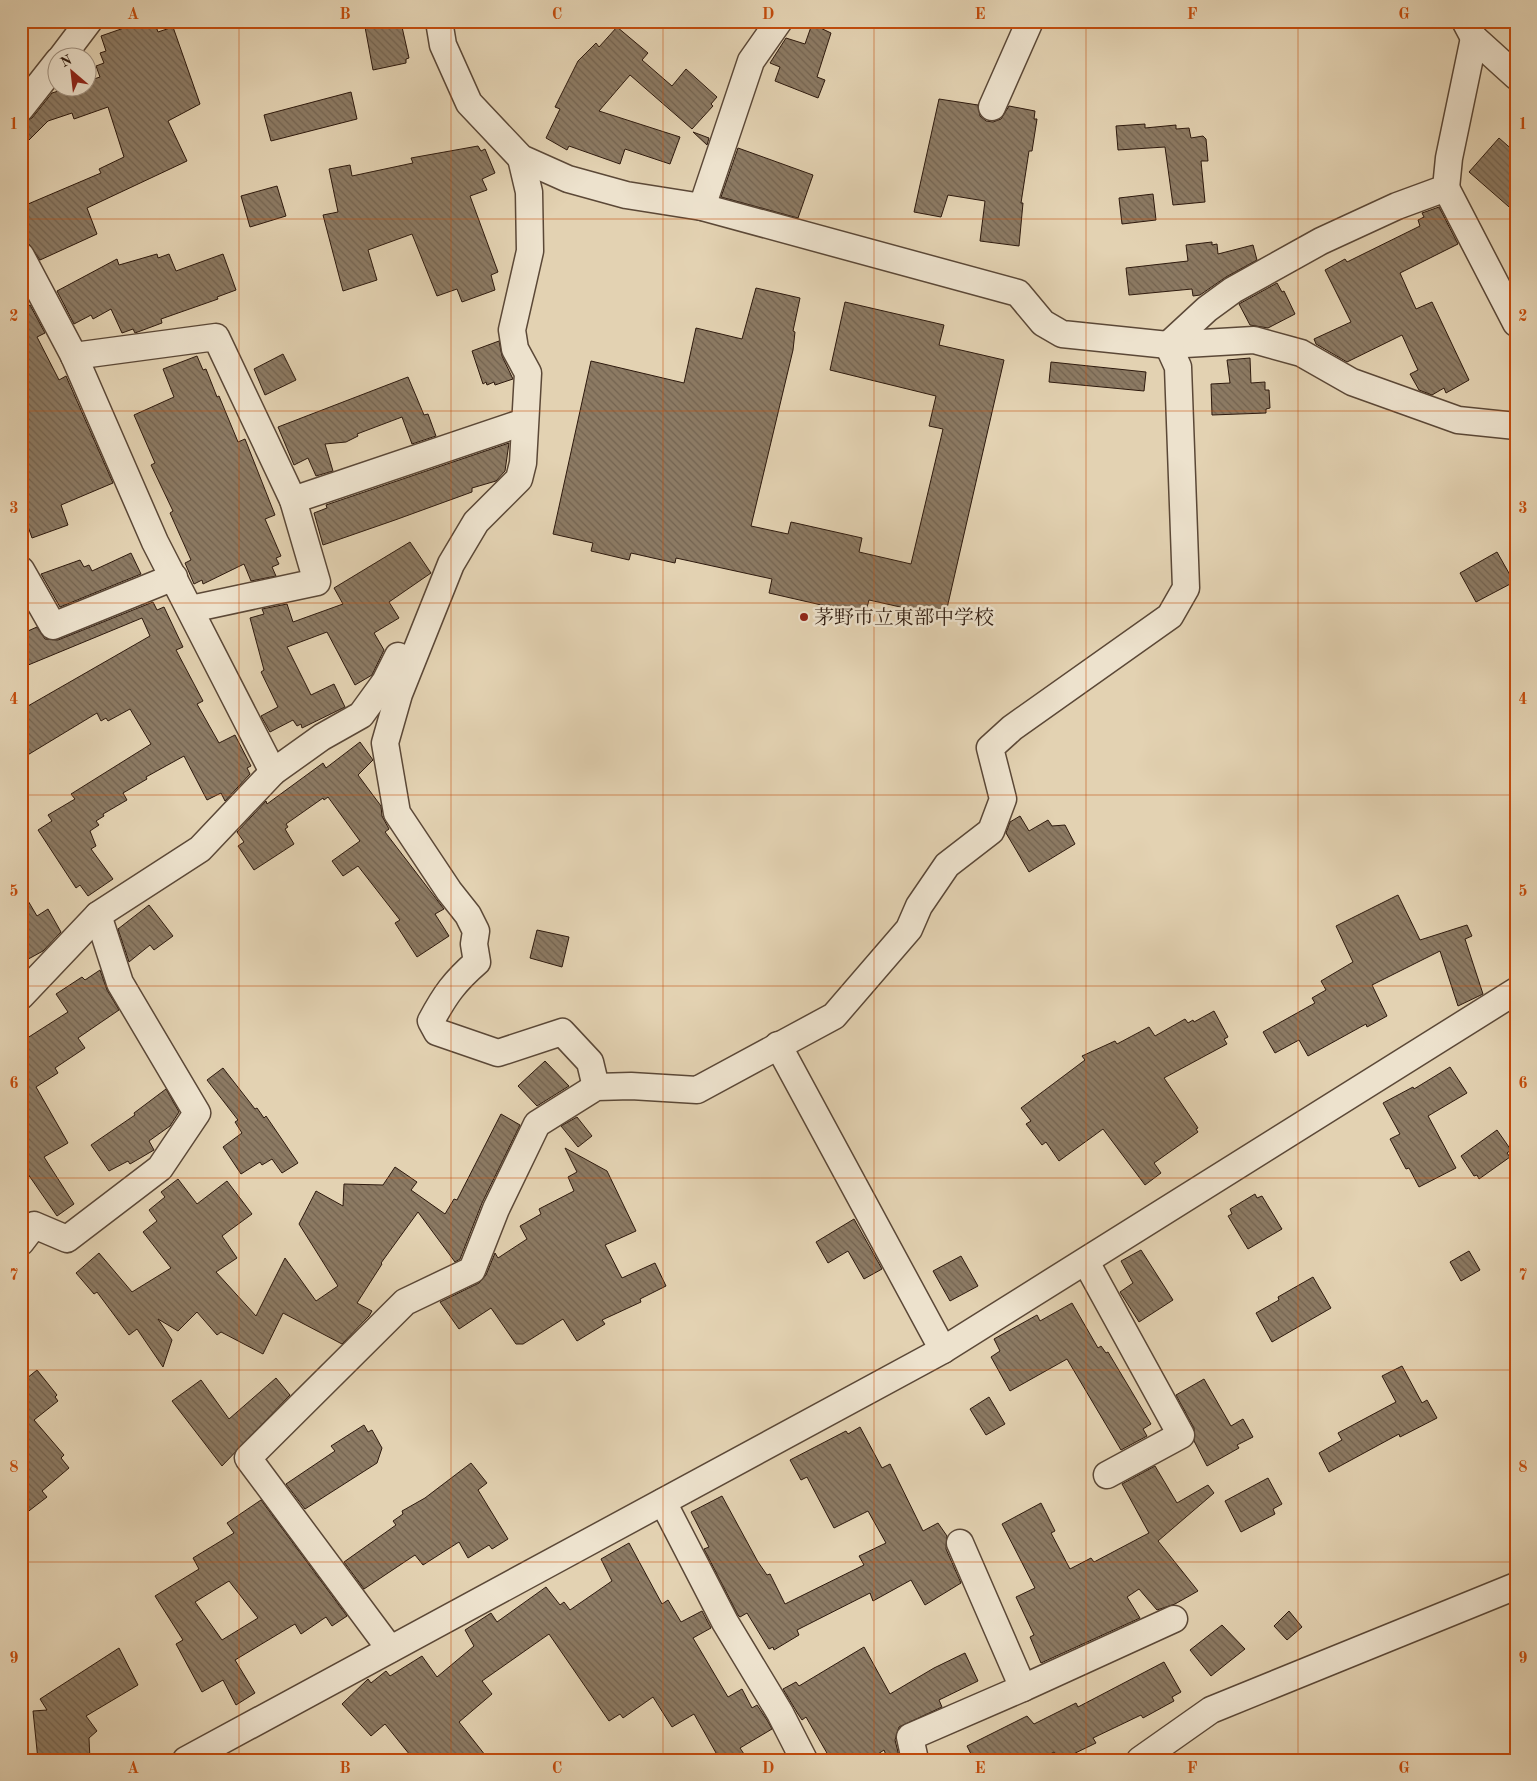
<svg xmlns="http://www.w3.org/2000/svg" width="1537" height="1781" font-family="'Old Standard TT','Noto Serif JP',serif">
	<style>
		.building { fill: url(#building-back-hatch); stroke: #2e1a0e; fill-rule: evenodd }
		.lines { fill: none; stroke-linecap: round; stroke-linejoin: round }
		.minor-casing { stroke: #5b4837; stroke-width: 29 }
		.minor { stroke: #ede2cd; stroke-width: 26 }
		.grid { fill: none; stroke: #c34c0c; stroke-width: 1; stroke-opacity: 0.55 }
		.poi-dot { fill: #8f2418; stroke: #ede2cd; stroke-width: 2 }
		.labels { text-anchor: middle; stroke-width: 5; stroke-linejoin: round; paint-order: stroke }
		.poi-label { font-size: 20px; fill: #2e1a0e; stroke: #ede2cd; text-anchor: start }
		.neatline { fill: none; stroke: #c34c0c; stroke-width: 2 }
		.grid-label { font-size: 16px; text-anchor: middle; font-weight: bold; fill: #c34c0c }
	</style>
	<defs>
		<pattern id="building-back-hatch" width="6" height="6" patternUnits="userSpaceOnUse" patternTransform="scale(1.25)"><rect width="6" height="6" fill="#8c7a63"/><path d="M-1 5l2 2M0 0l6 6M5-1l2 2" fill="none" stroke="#736350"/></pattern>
	</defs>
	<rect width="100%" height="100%" fill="#e3d2b2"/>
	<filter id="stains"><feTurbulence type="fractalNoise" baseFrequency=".004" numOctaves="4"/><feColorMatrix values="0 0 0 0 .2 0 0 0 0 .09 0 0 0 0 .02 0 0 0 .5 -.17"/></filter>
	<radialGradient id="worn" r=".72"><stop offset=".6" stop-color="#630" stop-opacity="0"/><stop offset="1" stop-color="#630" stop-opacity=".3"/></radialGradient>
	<!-- building -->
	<g class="building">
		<polygon points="144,21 154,21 158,32 173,27 200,104 168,121 187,161 87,208 97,234 40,260 29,244 21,241 21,207 101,173 99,169 124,157 108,107 74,119 72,113 48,121 21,148 21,123 32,118 52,93 68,88 88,88 88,81 100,77 96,66 104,63 100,53 106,51 101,36"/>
		<polygon points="390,21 399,21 402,27 409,58 406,59 406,63 373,70 365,27"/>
		<polygon points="812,24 831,33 817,77 825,80 818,98 775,81 780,67 770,63 786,38 805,44"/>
		<polygon points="617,27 648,53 642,60 672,86 686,69 717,97 711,104 713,106 692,129 630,75 599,111 680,137 670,164 625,149 620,164 569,146 567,150 546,138 560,109 555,107 578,61 596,43 599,47"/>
		<polygon points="351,92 357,119 271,141 264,115"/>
		<polygon points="939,99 978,105 980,116 986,121 993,122 1001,119 1009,106 1035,111 1034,119 1037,119 1032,151 1029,151 1021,203 1023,203 1019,246 980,241 985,201 948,195 941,217 914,212"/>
		<polygon points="1145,124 1145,128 1176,125 1176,129 1189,128 1191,138 1203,136 1206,139 1208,161 1201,161 1205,202 1173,205 1165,147 1118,150 1116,126"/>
		<polygon points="693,132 709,138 707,145"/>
		<polygon points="1499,138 1516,153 1516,213 1469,172"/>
		<polygon points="478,146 481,151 485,149 495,173 482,179 487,190 470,196 498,272 491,275 495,290 462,302 457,289 437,296 412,234 368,250 377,280 343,291 323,215 338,212 329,169 350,165 352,176 413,163 411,158"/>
		<polygon points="738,148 813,175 798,218 721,197"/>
		<polygon points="277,186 286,216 250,227 241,196"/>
		<polygon points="1153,194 1156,220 1122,224 1119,198"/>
		<polygon points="1439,207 1458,244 1400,273 1416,309 1432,302 1469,380 1446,393 1444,388 1432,395 1419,390 1410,374 1418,370 1402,335 1347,362 1316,344 1314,339 1351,322 1325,270 1345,259 1347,262 1420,226 1418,220 1424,217 1422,213"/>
		<polygon points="1212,242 1212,245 1217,244 1218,254 1253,245 1257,260 1226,277 1200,295 1193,296 1192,289 1129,295 1126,268 1188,261 1186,245"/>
		<polygon points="157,254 158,258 169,254 176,271 223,254 236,290 217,297 218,299 161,319 162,323 135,333 133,329 122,333 111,309 93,319 91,315 74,324 57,291 117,259 119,265"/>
		<polygon points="1277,283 1282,292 1284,291 1295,314 1268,328 1250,325 1239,304"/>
		<polygon points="756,288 800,298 793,331 795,332 793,350 751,526 788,534 791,522 862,538 859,552 911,564 943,429 929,426 936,396 830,370 845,302 944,325 939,345 1004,360 945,617 869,600 865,615 769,593 772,579 676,558 675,563 631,553 629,560 591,551 593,543 553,534 591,361 684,383 696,328 742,339"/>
		<polygon points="30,305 45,333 37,337 59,380 66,376 113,483 61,505 68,525 32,538 22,509 27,507 21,490 21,307 22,309"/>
		<polygon points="499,341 502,356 513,379 495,385 494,382 487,385 486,382 483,384 472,351"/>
		<polygon points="283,354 296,380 265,395 254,369"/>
		<polygon points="197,356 203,370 206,369 217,397 219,396 238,442 245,439 275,515 265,519 281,556 276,558 279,564 272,567 276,576 251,581 244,564 203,584 202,580 194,584 185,563 191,560 170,513 173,511 151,465 155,463 134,415 174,397 163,369"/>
		<polygon points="1250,358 1251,383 1265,382 1265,390 1269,390 1270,408 1266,409 1266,413 1212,415 1211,384 1230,383 1227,360"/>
		<polygon points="1051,362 1146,372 1144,391 1049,382"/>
		<polygon points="408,377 424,415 428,414 436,436 412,444 402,417 357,434 358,436 346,442 325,444 333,471 316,476 308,458 294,465 278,427"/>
		<polygon points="509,443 505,471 496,481 472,488 472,492 395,520 323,545 314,513 327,508 326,505"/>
		<polygon points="410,542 431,573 389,602 399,618 374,633 384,650 372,675 355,685 327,632 287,647 311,695 334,684 345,707 302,728 301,724 297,726 293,720 270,732 261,716 278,707 261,672 264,670 250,618 264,614 262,609 287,604 293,622 343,604 334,588"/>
		<polygon points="1497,552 1514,582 1476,602 1460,573"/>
		<polygon points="131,553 141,574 60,607 41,574 80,560 84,567 89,565 92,571"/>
		<polygon points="153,602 157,610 164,607 183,647 176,650 203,701 197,704 219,743 235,735 251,766 247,768 250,774 225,801 221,793 207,800 184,756 146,777 147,779 123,793 127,800 103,814 104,816 96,821 99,825 90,831 96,846 91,849 113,879 88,896 80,885 76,888 38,830 52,821 48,815 75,799 71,794 151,744 130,709 108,721 106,718 101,721 97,713 21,759 21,710 150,636 142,618 21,668 21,634 37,627 45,639 58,640"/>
		<polygon points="360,742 373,760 358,775 381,806 382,816 389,829 385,832 444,909 435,914 449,936 417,957 395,923 400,920 358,866 343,876 332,861 360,841 328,797 324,800 323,798 286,824 288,827 285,829 294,844 254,870 238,846 244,842 237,832 266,801 267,804 323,763 326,768"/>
		<polygon points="1020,816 1029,831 1048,820 1052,826 1065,825 1075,844 1029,872 1006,833 1010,822"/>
		<polygon points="21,889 37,916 48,909 61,932 43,951 21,963"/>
		<polygon points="1398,895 1420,940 1467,925 1472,936 1465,939 1483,994 1458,1006 1440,951 1372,985 1387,1016 1367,1027 1366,1024 1308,1056 1299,1040 1275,1053 1263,1032 1315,1003 1312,998 1326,990 1321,981 1353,962 1336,926"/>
		<polygon points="149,905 173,936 154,950 150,945 129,962 118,929"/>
		<polygon points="537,930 569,937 562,967 530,958"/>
		<polygon points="100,970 107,990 119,1010 78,1038 85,1048 55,1068 58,1073 36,1087 68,1143 44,1157 74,1204 57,1216 21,1164 21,1042 68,1012 56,994 82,977 85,980"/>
		<polygon points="1214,1011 1228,1037 1224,1039 1227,1044 1164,1078 1198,1128 1196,1129 1198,1132 1154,1163 1161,1173 1145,1185 1103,1129 1059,1161 1046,1142 1042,1145 1026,1124 1031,1121 1021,1108 1085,1060 1082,1056 1115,1041 1117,1044 1149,1027 1155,1036 1185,1019 1188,1023 1193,1020 1194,1022"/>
		<polygon points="545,1061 569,1086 537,1106 518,1086"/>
		<polygon points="1450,1067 1467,1093 1428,1116 1456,1168 1419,1187 1409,1168 1406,1169 1390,1139 1400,1134 1383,1103 1413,1087 1414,1089"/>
		<polygon points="223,1068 255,1109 257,1108 264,1118 266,1116 298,1163 282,1173 272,1159 262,1165 260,1162 241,1174 223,1147 242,1133 235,1122 238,1120 207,1080"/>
		<polygon points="166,1089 179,1112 170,1126 149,1141 154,1150 130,1164 128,1161 109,1171 91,1145 135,1115 134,1113"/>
		<polygon points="501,1114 520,1125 482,1203 460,1259 455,1262 418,1212 381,1263 382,1264 357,1303 372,1311 369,1316 342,1344 283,1313 263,1354 221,1332 217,1335 197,1312 178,1331 158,1319 172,1340 163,1367 137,1329 129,1335 97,1292 94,1294 76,1273 99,1253 132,1292 171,1268 143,1232 157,1221 149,1210 165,1197 161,1192 178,1179 197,1204 227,1181 252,1214 222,1236 237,1258 216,1272 256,1316 285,1258 316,1301 338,1286 299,1224 316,1191 343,1206 344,1184 383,1185 395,1167 417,1182 411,1190 445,1214 454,1199 457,1200"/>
		<polygon points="577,1117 592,1136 578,1147 561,1126"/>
		<polygon points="1497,1130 1511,1150 1507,1153 1510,1157 1479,1179 1477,1175 1474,1176 1461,1156"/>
		<polygon points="565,1148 607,1171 636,1231 605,1245 622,1278 655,1263 666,1286 640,1299 641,1302 602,1320 605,1324 577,1341 563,1319 523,1344 516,1344 491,1308 459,1329 440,1302 479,1283 486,1275 495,1253 498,1258 527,1239 520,1226 541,1214 539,1209 574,1191 568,1177 577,1172"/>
		<polygon points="1255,1194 1257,1198 1262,1196 1282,1229 1248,1249 1228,1216 1232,1214 1230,1209"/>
		<polygon points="854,1219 882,1269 864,1279 848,1251 828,1263 816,1242"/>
		<polygon points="1141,1250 1173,1300 1139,1322 1120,1292 1133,1283 1121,1261"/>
		<polygon points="1469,1251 1480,1270 1461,1281 1450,1262"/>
		<polygon points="961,1256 978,1286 950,1301 933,1271"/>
		<polygon points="1313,1277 1331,1308 1272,1342 1256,1313 1279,1300 1278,1297"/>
		<polygon points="1072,1303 1098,1348 1101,1346 1106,1353 1108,1352 1151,1424 1143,1429 1147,1436 1121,1450 1067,1359 1010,1391 991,1357 1000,1351 994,1339 1037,1315 1040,1321"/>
		<polygon points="1402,1366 1422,1403 1427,1400 1437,1418 1400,1437 1399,1434 1329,1472 1319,1453 1342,1440 1338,1433 1396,1402 1382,1376"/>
		<polygon points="37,1370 57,1395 55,1397 58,1401 34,1420 64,1455 61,1458 69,1468 42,1491 47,1497 21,1517 21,1383"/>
		<polygon points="276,1378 290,1395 222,1466 172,1401 201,1380 229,1419"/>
		<polygon points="1204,1379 1231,1426 1243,1419 1253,1437 1237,1445 1239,1448 1207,1466 1194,1441 1194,1428 1176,1395"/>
		<polygon points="989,1397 1005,1424 986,1435 970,1409"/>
		<polygon points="364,1425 368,1432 372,1430 382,1448 377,1463 305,1509 286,1484 335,1451 331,1446"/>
		<polygon points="860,1427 882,1468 890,1464 923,1531 938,1523 947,1536 946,1549 961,1583 925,1605 911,1580 873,1601 870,1593 797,1630 799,1635 774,1650 773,1647 769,1649 747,1613 740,1617 738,1615 704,1549 709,1547 691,1512 722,1496 758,1562 767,1575 770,1574 785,1604 864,1565 859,1556 886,1543 868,1511 834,1528 807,1477 801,1480 790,1460 846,1431 848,1434"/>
		<polygon points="471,1463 487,1483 478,1490 508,1539 492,1549 489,1545 468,1558 459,1542 423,1565 415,1555 364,1589 344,1562 396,1525 393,1521 403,1514 402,1511 425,1498"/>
		<polygon points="1155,1466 1177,1503 1208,1485 1214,1493 1158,1541 1198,1591 1175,1604 1157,1610 1139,1589 1127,1597 1140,1618 1041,1663 1030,1637 1034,1635 1016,1597 1035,1588 1002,1524 1041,1503 1055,1531 1051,1533 1070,1569 1091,1558 1094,1562 1149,1533 1122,1484"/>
		<polygon points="1268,1478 1282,1504 1273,1509 1275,1514 1241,1532 1225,1501"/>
		<path d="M261,1500L347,1616L332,1626L326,1617L301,1634L295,1624L235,1660L255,1693L236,1705L223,1680L202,1692L176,1644L183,1640L155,1596L199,1569L193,1558L234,1533L227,1523ZM229,1581L258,1618L222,1640L195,1602Z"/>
		<polygon points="629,1543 662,1604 668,1600 681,1622 702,1611 711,1628 693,1638 728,1697 742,1689 752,1708 757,1705 767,1720 772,1729 740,1748 748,1760 720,1760 694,1714 672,1727 653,1697 623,1718 620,1714 609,1721 549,1634 482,1681 492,1694 459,1722 489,1760 414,1760 385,1724 371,1736 342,1704 368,1679 371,1683 386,1671 390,1676 422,1656 437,1677 474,1646 465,1630 491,1613 497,1622 546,1587 560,1605 564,1602 570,1610 612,1581 601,1559"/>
		<polygon points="1289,1611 1302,1627 1287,1640 1274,1626"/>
		<polygon points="1222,1625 1245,1649 1211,1676 1190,1650"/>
		<polygon points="864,1647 890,1694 934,1668 965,1653 978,1681 939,1700 942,1707 899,1727 895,1740 900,1760 888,1760 884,1750 869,1760 831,1760 806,1717 802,1720 798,1714 783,1689 796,1682 799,1686"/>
		<polygon points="119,1648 138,1685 86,1716 97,1731 89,1738 90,1760 38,1760 33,1711 47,1710 40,1699"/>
		<polygon points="1164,1662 1181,1692 1172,1697 1174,1701 1143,1718 1141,1715 1093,1738 1096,1743 1061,1760 1058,1760 1054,1752 1039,1760 974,1760 967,1746 1027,1716 1034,1724 1076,1703 1078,1707"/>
	</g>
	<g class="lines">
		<defs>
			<g id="minor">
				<polyline points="439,21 443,45 469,103 521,158 568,179 626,195 702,207 1018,293 1043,323 1062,334 1168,345 1254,340 1301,353 1352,382 1458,420 1516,426"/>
				<polyline points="1465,21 1474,38 1516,76"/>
				<polyline points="61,58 89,21"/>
				<polyline points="992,107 1030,21"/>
				<polyline points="21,108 58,61"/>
				<path d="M521,158L529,192L530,251L512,330L515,349L528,373L523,463L519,479L476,522L451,564L399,694L385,743L397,813L449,891L468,915L476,931L474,944L477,962C454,982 445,995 431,1021L437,1032L498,1053L562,1032L590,1062L596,1087"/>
				<polyline points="1446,188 1516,323"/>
				<polyline points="702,207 751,61 779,21"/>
				<polyline points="21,256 74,356 155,542 273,772"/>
				<polyline points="1168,345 1207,309 1233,290 1321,241 1397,206 1446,188 1449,158 1474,38"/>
				<polyline points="74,356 216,337 293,500 317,582 191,609"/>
				<polyline points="293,500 524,422"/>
				<polyline points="21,570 53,626 174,577"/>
				<polyline points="21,996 98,915 200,849 273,772 322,737 361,715 385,682 398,656"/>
				<polyline points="778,1045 943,1350"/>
				<polyline points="21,1242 34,1225 67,1239 160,1168 197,1113 120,983 98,915"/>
				<polyline points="1086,1262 1181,1435 1107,1475"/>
				<polyline points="663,1502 725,1622 780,1713 804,1760"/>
				<polyline points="390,1649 248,1458 405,1302 472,1270 496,1209 537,1124 596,1087 631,1086 697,1090 834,1016 909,929 919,906 947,865 991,831 1003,799 990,748 1012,728 1170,616 1186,588 1178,367 1168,345"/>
				<polyline points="1023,1688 1174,1619"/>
				<polyline points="186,1760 943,1350 1516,991"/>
				<polyline points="915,1760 910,1737 1023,1688 960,1543"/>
				<polyline points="1140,1760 1211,1710 1516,1586"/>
			</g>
		</defs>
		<!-- minor casing -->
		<use href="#minor" class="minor-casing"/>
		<!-- minor -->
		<use href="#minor" class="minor"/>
	</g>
	<!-- grid -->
	<path class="grid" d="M239,21V1760M451,21V1760M663,21V1760M874,21V1760M1086,21V1760M1298,21V1760M21,219H1516M21,411H1516M21,603H1516M21,795H1516M21,986H1516M21,1178H1516M21,1370H1516M21,1562H1516"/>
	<!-- markers -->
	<circle class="poi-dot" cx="804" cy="617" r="5"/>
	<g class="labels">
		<!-- poi labels -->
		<g class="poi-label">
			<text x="814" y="624">茅野市立東部中学校</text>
		</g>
	</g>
	<!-- margin -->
	<rect width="1537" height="1781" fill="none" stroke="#e3d2b2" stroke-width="55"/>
	<!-- north arrow -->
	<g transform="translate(72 72) rotate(332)"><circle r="24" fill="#ede2cd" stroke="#a19281"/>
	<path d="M0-4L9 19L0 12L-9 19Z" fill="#8f2418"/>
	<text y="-8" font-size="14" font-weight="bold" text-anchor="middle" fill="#2e1a0e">N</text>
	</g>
	<rect x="28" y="28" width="1482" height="1726" class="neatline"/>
	<g class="grid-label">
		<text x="133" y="19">A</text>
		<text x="345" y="19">B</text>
		<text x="557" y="19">C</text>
		<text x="768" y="19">D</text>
		<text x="980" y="19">E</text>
		<text x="1192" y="19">F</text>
		<text x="1404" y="19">G</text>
		<text x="14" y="129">1</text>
		<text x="1523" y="129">1</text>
		<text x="14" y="321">2</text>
		<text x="1523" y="321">2</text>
		<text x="14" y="513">3</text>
		<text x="1523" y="513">3</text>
		<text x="14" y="704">4</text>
		<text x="1523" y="704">4</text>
		<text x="14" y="896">5</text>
		<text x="1523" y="896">5</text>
		<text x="14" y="1088">6</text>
		<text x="1523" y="1088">6</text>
		<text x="14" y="1280">7</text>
		<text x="1523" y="1280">7</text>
		<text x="14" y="1472">8</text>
		<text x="1523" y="1472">8</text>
		<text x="14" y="1663">9</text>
		<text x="1523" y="1663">9</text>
		<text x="133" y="1773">A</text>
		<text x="345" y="1773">B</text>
		<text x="557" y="1773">C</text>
		<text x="768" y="1773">D</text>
		<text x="980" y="1773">E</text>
		<text x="1192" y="1773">F</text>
		<text x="1404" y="1773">G</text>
	</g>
	<rect width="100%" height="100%" filter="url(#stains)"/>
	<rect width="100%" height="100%" fill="url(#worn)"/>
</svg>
